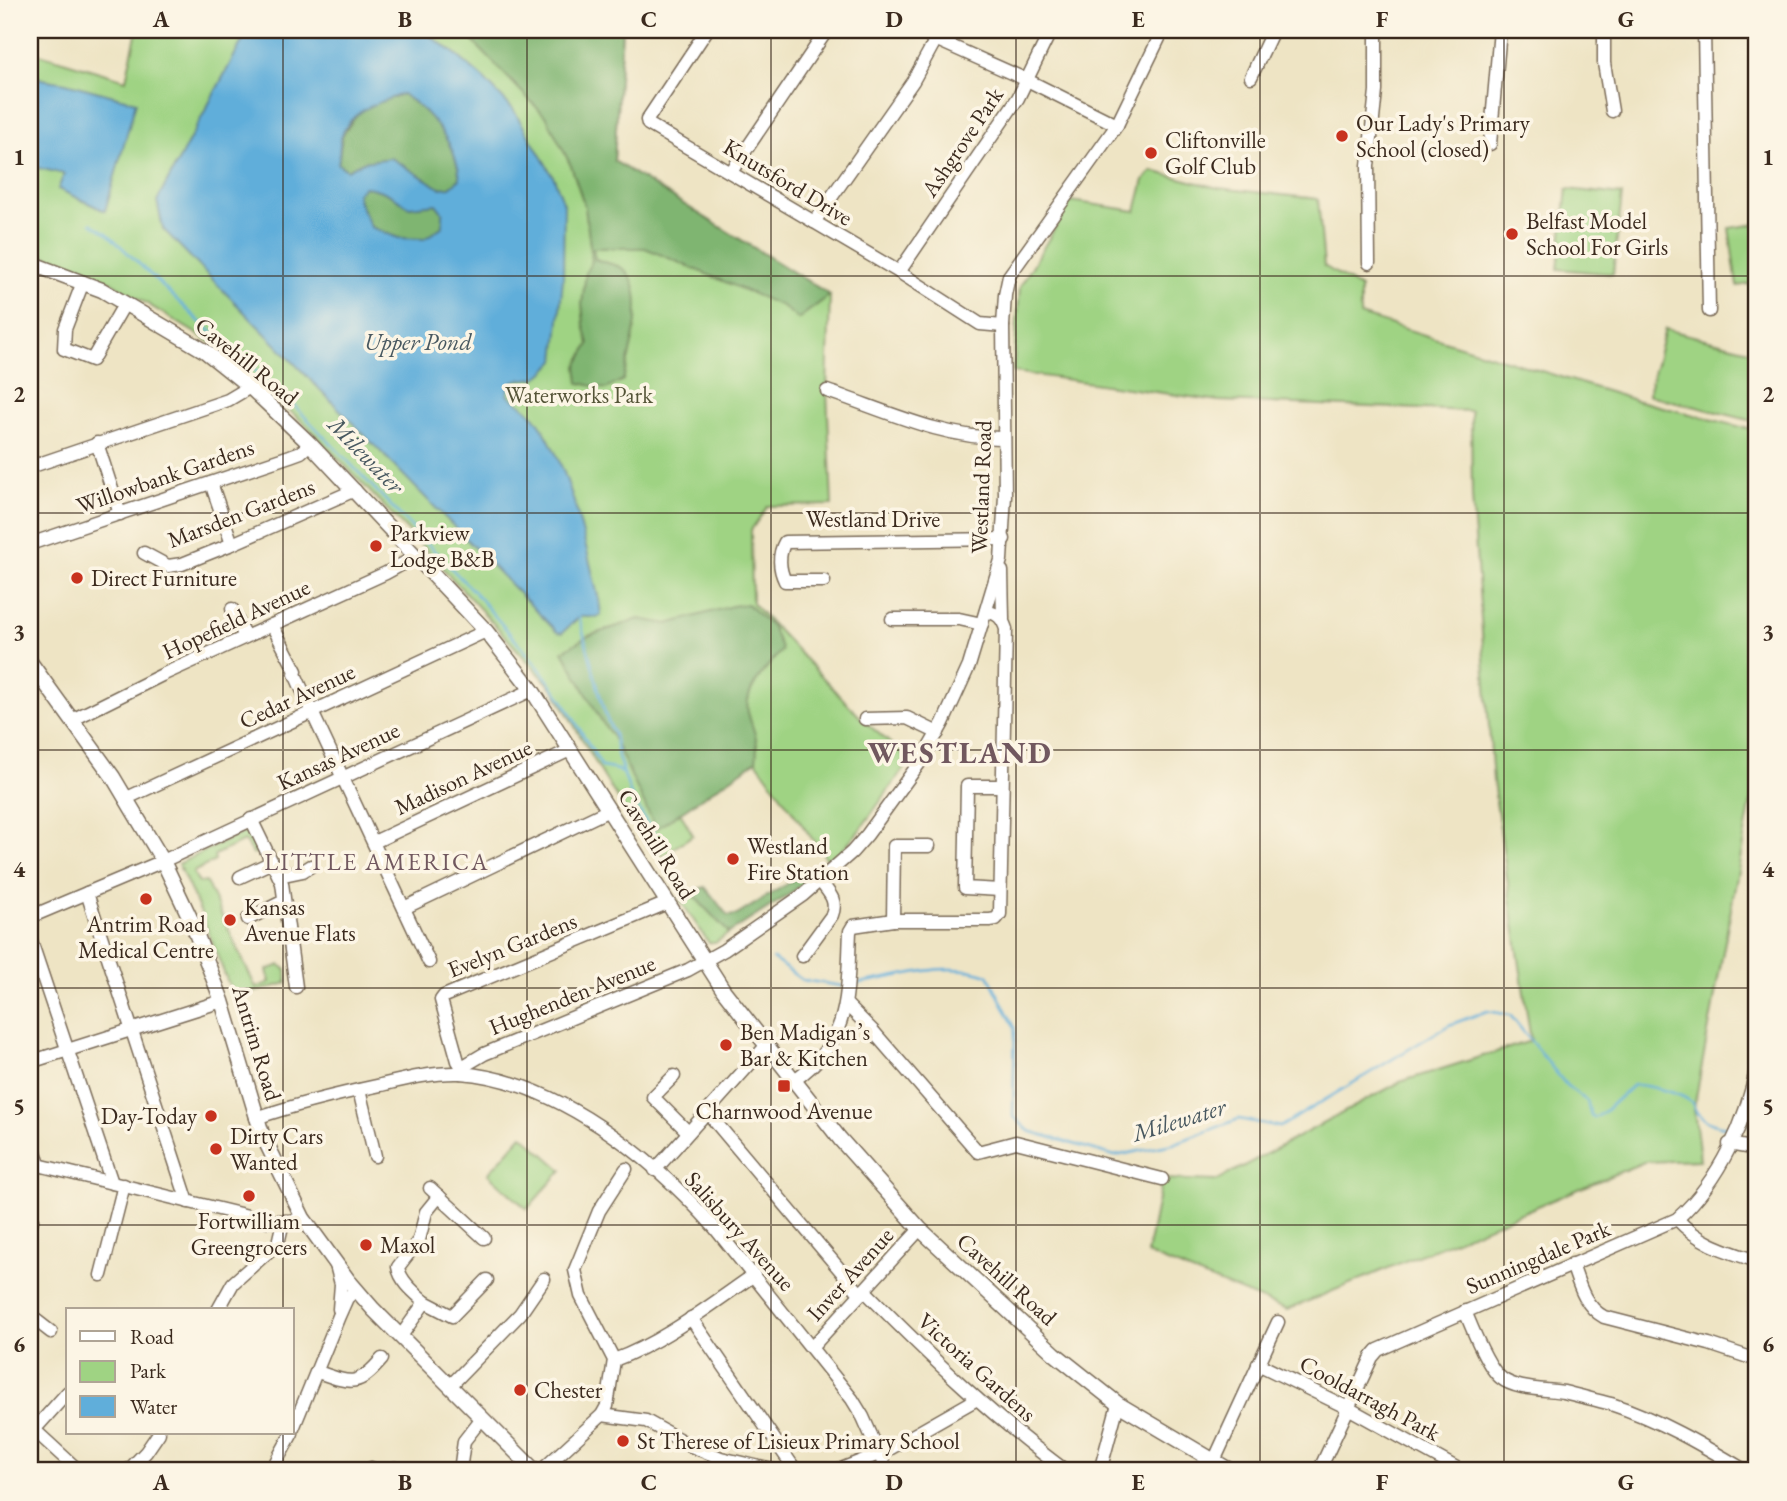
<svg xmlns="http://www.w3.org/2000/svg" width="1787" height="1501" font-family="'EB Garamond',serif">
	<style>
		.green { fill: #9fd383; stroke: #6d7e50; stroke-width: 2 }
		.forest { fill: #7fb571; stroke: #5d7048; stroke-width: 2 }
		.water { fill: #60aeda; stroke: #4e6c7c; stroke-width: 2; fill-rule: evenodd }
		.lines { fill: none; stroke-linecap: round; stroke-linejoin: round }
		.stream { stroke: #60aeda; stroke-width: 2.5 }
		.minor-casing { stroke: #7a6b58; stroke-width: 15 }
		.major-casing { stroke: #7a6b58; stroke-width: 17 }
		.minor { stroke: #fff; stroke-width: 12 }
		.major { stroke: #fff; stroke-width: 14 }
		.grid { fill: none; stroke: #3b2a1e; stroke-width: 2; stroke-opacity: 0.55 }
		.poi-dot { fill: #c8321e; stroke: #fcf5e5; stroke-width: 2.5 }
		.labels { text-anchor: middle; stroke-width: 7; stroke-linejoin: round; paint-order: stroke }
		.poi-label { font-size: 23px; fill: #3b2a1e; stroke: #fcf5e5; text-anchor: start }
		.street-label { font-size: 23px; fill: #3b2a1e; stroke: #fcf5e5 }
		.park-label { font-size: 23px; fill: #545437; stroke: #fcf5e5 }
		.water-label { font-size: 24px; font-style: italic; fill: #485860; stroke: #fcf5e5 }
		.neighbourhood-label { font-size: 24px; letter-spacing: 2px; fill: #71585f; stroke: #fcf5e5 }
		.district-label { font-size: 30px; font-weight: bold; letter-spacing: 2px; fill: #71585f; stroke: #fcf5e5 }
		.neatline { fill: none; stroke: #3b2a1e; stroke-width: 2.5 }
		.grid-label { font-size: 23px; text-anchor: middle; font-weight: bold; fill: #3b2a1e }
	</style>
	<rect width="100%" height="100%" fill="#fcf5e5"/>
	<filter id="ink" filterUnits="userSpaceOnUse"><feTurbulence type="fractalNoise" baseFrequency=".0143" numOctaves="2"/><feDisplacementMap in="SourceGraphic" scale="14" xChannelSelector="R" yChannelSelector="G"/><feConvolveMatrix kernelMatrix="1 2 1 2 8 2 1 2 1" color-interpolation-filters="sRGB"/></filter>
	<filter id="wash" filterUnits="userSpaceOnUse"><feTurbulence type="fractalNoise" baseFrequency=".00686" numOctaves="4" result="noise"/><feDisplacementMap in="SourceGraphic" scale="28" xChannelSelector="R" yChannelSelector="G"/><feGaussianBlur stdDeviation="1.57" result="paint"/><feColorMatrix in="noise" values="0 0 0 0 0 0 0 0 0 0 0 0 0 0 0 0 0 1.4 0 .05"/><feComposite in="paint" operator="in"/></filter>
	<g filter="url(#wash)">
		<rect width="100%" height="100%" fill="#eee4c4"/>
		<!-- green -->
		<g class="green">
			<polygon points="137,30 622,30 614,161 830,295 827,391 832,505 768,506 751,530 752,603 864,721 910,760 859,831 832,862 829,862 756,761 680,812 693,835 662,856 651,831 637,829 602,774 554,690 429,553 305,424 210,342 111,282 30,250 30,51 126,80"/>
			<polygon points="1152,171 1218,188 1318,199 1324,266 1360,288 1360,315 1635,400 1757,431 1757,769 1694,1108 1700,1160 1644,1162 1287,1310 1147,1254 1162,1179 1216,1181 1400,1082 1531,1041 1493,781 1472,497 1471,411 1219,401 1013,372 1020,287 1071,201 1136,211 1144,180"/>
			<polygon points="1567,189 1622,195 1613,274 1558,269"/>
			<polygon points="1757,224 1757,283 1737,286 1729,228"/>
			<polygon points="1665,329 1757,352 1757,422 1648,395"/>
			<polygon points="247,831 259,852 253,854 244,841 214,855 215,861 193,872 199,883 206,882 256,988 270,982 267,970 280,965 286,970 287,983 234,998 200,911 178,864"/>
			<polygon points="690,892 729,933 715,943 709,943 680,900"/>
			<polygon points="522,1135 562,1170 527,1209 488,1174"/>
		</g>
		<!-- forest -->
		<g class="forest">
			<path d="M462,30H622L614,161L830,295L798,319L782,306L645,248H593L595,259C603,262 615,264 622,268C651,287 630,353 623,380L606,389L579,383L577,366L589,344L584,325L582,304L586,272L592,261L585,207L571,166L547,118Z"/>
			<path d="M402,94C432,114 457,143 460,179L450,187L440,188L391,158L363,162L347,170L338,164L342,136L357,114L379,98H394Z"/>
			<path d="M364,187C380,188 396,197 409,207L436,204L443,213V226L425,240L398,238L371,227L359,202L357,192Z"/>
			<path d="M747,604L772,627L782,650C769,665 743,690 748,712C754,735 759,735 756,761L656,829L613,737L602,722L563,651L588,636L639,619L668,624L732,606Z"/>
			<polygon points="816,866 820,869 790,894 729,933 690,892 705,887 728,916 737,915"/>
		</g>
		<!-- water -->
		<g class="water">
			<path d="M248,30H422L453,52L484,79L513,109L554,178L564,204L563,279L555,361C550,366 544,374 538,377C524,383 509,372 508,395C520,404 532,411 540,424C573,476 584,541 599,600L601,614L597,617H579L562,633L557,632L163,229L157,201ZM402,94C430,111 457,145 460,179L450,187L440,188L391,158L363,162L347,170L338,164C340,155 339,143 342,135C352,108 380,103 402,94ZM364,187C380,188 396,197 409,207L436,204L443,213V226L424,239L398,238L371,227L359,202L357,193Z"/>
			<polygon points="30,74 42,79 66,83 136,102 105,211 58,189 64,174 30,166"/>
		</g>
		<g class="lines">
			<!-- stream -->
			<g class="stream">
				<polyline points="91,223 108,234 199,321 287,398 475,593 536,664 562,699 602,767 618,770 624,774"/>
				<polyline points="579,617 606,717 614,734 618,757 632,798 656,838"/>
				<polyline points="773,959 802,980 842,986"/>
				<path d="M852,984C897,979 944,959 988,975L1015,1028L1013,1116L1029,1131L1115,1156L1173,1144L1239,1119L1280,1127L1449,1025L1487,1011L1510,1015L1567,1086L1587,1101L1591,1115L1595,1118L1604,1112L1633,1085C1646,1085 1683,1093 1692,1103C1694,1106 1695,1110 1697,1113C1706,1123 1721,1128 1733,1127"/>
				<polyline points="1743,1125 1757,1123"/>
			</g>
		</g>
	</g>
	<g filter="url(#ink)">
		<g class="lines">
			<defs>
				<g id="minor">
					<polyline points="707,30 647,120 648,124 899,272 980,324 1003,326"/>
					<polyline points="915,30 1027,80 1117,125"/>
					<polyline points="1604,30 1604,63 1612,111"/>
					<polyline points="1704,30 1709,311"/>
					<polyline points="1251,77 1273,30"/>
					<polyline points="1490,144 1500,30"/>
					<polyline points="731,172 827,30"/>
					<polyline points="814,222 913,81 941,30"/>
					<polyline points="1369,263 1368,166 1376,91 1376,30"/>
					<polyline points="899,272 1018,98 1051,30"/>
					<polyline points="83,282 65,329 64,349 92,360 125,303"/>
					<path d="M827,391C884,410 943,439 1004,438"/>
					<polyline points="97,443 120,514"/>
					<polyline points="30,467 228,400 250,387"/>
					<polyline points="211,483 232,544"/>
					<polyline points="30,544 290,456 301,452 310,444"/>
					<polyline points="144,553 168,566 182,564 232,544 355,490"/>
					<polyline points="1002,571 1003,619"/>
					<path d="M824,581H785C779,569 778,554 785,542L1004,539"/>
					<polyline points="232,609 245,637"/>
					<polyline points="892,619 959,619 982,624"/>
					<polyline points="272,625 296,671 295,674 312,712 429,962"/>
					<polyline points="865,719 907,718 938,733"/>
					<polyline points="72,720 162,675 386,573 417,556"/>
					<polyline points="127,798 486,631"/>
					<polyline points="251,819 282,883 296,987"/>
					<polyline points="374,842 570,750"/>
					<polyline points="279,876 303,871 311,866"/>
					<polyline points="240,877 272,862"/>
					<polyline points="1000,890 965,888 967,786 1002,786"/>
					<polyline points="87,893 188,1202"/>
					<polyline points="404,908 609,810"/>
					<polyline points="30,917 163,861 532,690"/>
					<polyline points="248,919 284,901"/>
					<polyline points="893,920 894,846 929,846"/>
					<polyline points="30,938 112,1183"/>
					<path d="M802,956L832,915C838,900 828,892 820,881"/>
					<polyline points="847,1005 872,1030 978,1152 1016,1142 1162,1179"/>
					<polyline points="30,1062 222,1001"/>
					<polyline points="462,1067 458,1061 441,1000 444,996 667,903"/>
					<polyline points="460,1073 462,1067 484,1054 688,970 724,950 803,895 852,852 867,835 923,758 943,723 969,666 1001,560 1005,496 1003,326 1005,295 1009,276 1117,125 1163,30"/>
					<polyline points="674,1076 653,1097 688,1132"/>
					<path d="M793,1081C852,1040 847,996 850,931L853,926L893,920H990L996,919L1000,914L1006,629C1002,617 998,614 986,611"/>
					<polyline points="359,1090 375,1156"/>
					<path d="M707,1112L857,1290L868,1294C930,1357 995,1419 1066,1471"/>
					<path d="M256,1118C297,1104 339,1094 381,1085C406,1079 434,1072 460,1073C557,1080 653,1158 715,1228L852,1399L863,1417L887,1471"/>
					<polyline points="30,1135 39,1165"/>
					<polyline points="1729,1144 1757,1149"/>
					<polyline points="30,1163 268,1221 292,1221 303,1218"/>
					<polyline points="655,1170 766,1046"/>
					<polyline points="430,1188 484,1238"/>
					<path d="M1677,1219C1700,1244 1726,1251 1757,1261"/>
					<polyline points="30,1226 32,1220"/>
					<path d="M1572,1264C1579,1284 1584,1306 1604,1317L1709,1344L1757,1360"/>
					<polyline points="336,1265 341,1284 339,1309"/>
					<polyline points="101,1275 124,1185"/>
					<polyline points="425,1302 452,1316 487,1280"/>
					<polyline points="218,1310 233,1283 278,1243 283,1222"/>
					<path d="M1465,1311C1472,1328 1487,1367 1501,1378C1515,1390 1546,1389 1564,1392C1579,1396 1596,1400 1611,1404C1660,1420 1702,1445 1746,1471"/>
					<polyline points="30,1318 33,1318 51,1332"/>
					<polyline points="691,1318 796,1471"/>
					<path d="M401,1336L425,1302C415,1293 400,1281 398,1267L419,1240L426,1212L439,1196"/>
					<polyline points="812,1347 920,1229"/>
					<path d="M614,1360C662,1343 713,1303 754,1275"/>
					<polyline points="1258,1364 1348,1408 1462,1471"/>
					<path d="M318,1372C352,1384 358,1387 382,1359"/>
					<polyline points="450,1386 520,1314 544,1279"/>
					<polyline points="602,1415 646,1421 691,1446 721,1458 777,1471"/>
					<polyline points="30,1426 79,1471"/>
					<polyline points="34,1430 68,1392"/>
					<polyline points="292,1431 339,1316 347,1298 356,1290"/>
					<polyline points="1214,1461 1278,1322"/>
					<polyline points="371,1468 377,1471"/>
					<polyline points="128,1471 146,1452 159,1433"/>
					<polyline points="271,1471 292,1433"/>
					<polyline points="388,1471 395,1468"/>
					<polyline points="460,1471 464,1441 482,1418"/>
					<polyline points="541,1471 602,1415 607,1406 614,1360 581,1296 575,1270 599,1211 626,1169"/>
					<polyline points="836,1471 884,1452 977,1399"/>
					<polyline points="1100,1471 1118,1404"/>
					<path d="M1319,1471L1372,1357L1378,1350L1677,1219C1720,1180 1747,1120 1757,1065"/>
				</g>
				<g id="major">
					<polyline points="30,263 102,290 205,351 250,387 310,444 486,631 532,690 724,991 840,1139 920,1229 1055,1354 1118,1404 1231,1471"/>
					<polyline points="30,662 113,777 163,861 191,920 222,1001 262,1134 303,1218 348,1280 373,1309 535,1471"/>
				</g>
			</defs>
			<!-- minor casing -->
			<use href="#minor" class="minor-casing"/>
			<!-- major casing -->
			<use href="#major" class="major-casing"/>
			<!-- minor -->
			<use href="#minor" class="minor"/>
			<!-- major -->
			<use href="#major" class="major"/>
		</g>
	</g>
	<!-- grid -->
	<path class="grid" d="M283,30V1310M527,30V1471M771,30V1471M1016,30V1471M1260,30V1471M1504,30V1471M30,276H1757M30,513H1757M30,750H1757M30,988H1757M30,1225H1757M283,1433V1471"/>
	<!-- markers -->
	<g class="poi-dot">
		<circle cx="1342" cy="136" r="7"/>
		<circle cx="1151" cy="153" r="7"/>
		<circle cx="1512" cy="234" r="7"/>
		<circle cx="376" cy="546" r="7"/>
		<circle cx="77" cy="578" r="7"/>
		<circle cx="733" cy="859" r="7"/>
		<circle cx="146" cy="899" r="7"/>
		<circle cx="230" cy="920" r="7"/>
		<circle cx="726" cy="1045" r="7"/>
		<rect x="777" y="1079" width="14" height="14" rx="3.5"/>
		<circle cx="211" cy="1116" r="7"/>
		<circle cx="216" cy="1149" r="7"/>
		<circle cx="249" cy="1196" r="7"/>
		<circle cx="366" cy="1245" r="7"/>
		<circle cx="520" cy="1390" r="7"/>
		<circle cx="623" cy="1441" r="7"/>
	</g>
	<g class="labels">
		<!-- poi labels -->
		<g class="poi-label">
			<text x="1356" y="131">Our Lady's Primary<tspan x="1356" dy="26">School (closed)</tspan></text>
			<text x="1165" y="148">Cliftonville<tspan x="1165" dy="26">Golf Club</tspan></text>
			<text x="1526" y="229">Belfast Model<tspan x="1526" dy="26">School For Girls</tspan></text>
			<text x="390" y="541">Parkview<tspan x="390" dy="26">Lodge B&amp;B</tspan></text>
			<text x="91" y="586">Direct Furniture</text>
			<text x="747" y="854">Westland<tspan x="747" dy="26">Fire Station</tspan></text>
			<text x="244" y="915">Kansas<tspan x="244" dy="26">Avenue Flats</tspan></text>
			<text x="146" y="932" text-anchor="middle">Antrim Road<tspan x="146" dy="26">Medical Centre</tspan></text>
			<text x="740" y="1040">Ben Madigan’s<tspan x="740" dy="26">Bar &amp; Kitchen</tspan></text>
			<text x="784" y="1119" text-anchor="middle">Charnwood Avenue</text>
			<text x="197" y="1124" text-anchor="end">Day-Today</text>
			<text x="230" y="1144">Dirty Cars<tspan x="230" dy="26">Wanted</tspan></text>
			<text x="249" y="1229" text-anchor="middle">Fortwilliam<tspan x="249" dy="26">Greengrocers</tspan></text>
			<text x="380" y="1253">Maxol</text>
			<text x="534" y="1398">Chester</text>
			<text x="637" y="1449">St Therese of Lisieux Primary School</text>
		</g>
		<!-- street labels -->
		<g class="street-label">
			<text transform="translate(962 142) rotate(-56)" y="8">Ashgrove Park</text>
			<text transform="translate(788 182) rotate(31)" y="8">Knutsford Drive</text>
			<text transform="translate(247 361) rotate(39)" y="8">Cavehill Road</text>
			<text transform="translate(165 476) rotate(-19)" y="8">Willowbank Gardens</text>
			<text transform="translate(981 487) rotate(-88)" y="8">Westland Road</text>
			<text transform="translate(241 513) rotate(-21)" y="8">Marsden Gardens</text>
			<text x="873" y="527">Westland Drive</text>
			<text transform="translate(236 619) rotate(-25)" y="8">Hopefield Avenue</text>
			<text transform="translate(297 696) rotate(-25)" y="8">Cedar Avenue</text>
			<text transform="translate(338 756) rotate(-25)" y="8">Kansas Avenue</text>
			<text transform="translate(463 777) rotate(-25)" y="8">Madison Avenue</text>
			<text transform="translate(657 844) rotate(58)" y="8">Cavehill Road</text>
			<text transform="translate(512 945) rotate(-22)" y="8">Evelyn Gardens</text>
			<text transform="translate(572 995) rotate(-22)" y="8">Hughenden Avenue</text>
			<text transform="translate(257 1043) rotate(73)" y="8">Antrim Road</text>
			<text transform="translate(740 1231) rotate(48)" y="8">Salisbury Avenue</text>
			<text transform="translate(1538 1257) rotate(-23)" y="8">Sunningdale Park</text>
			<text transform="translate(850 1274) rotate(-48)" y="8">Inver Avenue</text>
			<text transform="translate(1007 1279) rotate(42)" y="8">Cavehill Road</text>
			<text transform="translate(977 1367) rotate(42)" y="8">Victoria Gardens</text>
			<text transform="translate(1370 1398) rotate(28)" y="8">Cooldarragh Park</text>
		</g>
		<!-- park labels -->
		<g class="park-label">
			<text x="579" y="403">Waterworks Park</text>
		</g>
		<!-- water labels -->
		<g class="water-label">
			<text x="418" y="350">Upper Pond</text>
			<text transform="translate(366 455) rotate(46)" y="8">Milewater</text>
			<text transform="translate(1179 1120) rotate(-17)" y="8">Milewater</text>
		</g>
		<!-- neighbourhood labels -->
		<g class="neighbourhood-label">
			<text x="377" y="870">LITTLE AMERICA</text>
		</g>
		<!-- district labels -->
		<g class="district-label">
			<text x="960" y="763">WESTLAND</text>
		</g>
	</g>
	<!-- margin -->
	<rect width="1787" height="1501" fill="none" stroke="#fcf5e5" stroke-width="77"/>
	<!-- legend -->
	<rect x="66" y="1308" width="228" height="126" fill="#fcf5e5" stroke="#afa495" stroke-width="2"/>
	<rect x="80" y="1331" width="35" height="10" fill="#ffffff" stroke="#afa495" stroke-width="2"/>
	<text x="130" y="1344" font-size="21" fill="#3b2a1e">Road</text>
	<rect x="80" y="1361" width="35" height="21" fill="#9fd383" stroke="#afa495" stroke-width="2"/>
	<text x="130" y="1378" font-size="21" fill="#3b2a1e">Park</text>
	<rect x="80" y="1396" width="35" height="21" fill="#60aeda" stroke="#afa495" stroke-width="2"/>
	<text x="130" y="1414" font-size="21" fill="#3b2a1e">Water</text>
	<rect x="38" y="38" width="1710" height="1424" class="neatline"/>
	<g class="grid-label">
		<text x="161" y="27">A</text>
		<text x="405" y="27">B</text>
		<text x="649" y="27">C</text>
		<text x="894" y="27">D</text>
		<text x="1138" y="27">E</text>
		<text x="1382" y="27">F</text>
		<text x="1626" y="27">G</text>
		<text x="19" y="165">1</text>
		<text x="1768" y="165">1</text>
		<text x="19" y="402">2</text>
		<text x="1768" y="402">2</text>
		<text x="19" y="640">3</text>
		<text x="1768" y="640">3</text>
		<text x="19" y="877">4</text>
		<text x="1768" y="877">4</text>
		<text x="19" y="1114">5</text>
		<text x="1768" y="1114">5</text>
		<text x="19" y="1352">6</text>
		<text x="1768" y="1352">6</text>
		<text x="161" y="1490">A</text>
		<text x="405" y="1490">B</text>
		<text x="649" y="1490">C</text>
		<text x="894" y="1490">D</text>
		<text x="1138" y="1490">E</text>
		<text x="1382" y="1490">F</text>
		<text x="1626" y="1490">G</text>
	</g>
</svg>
